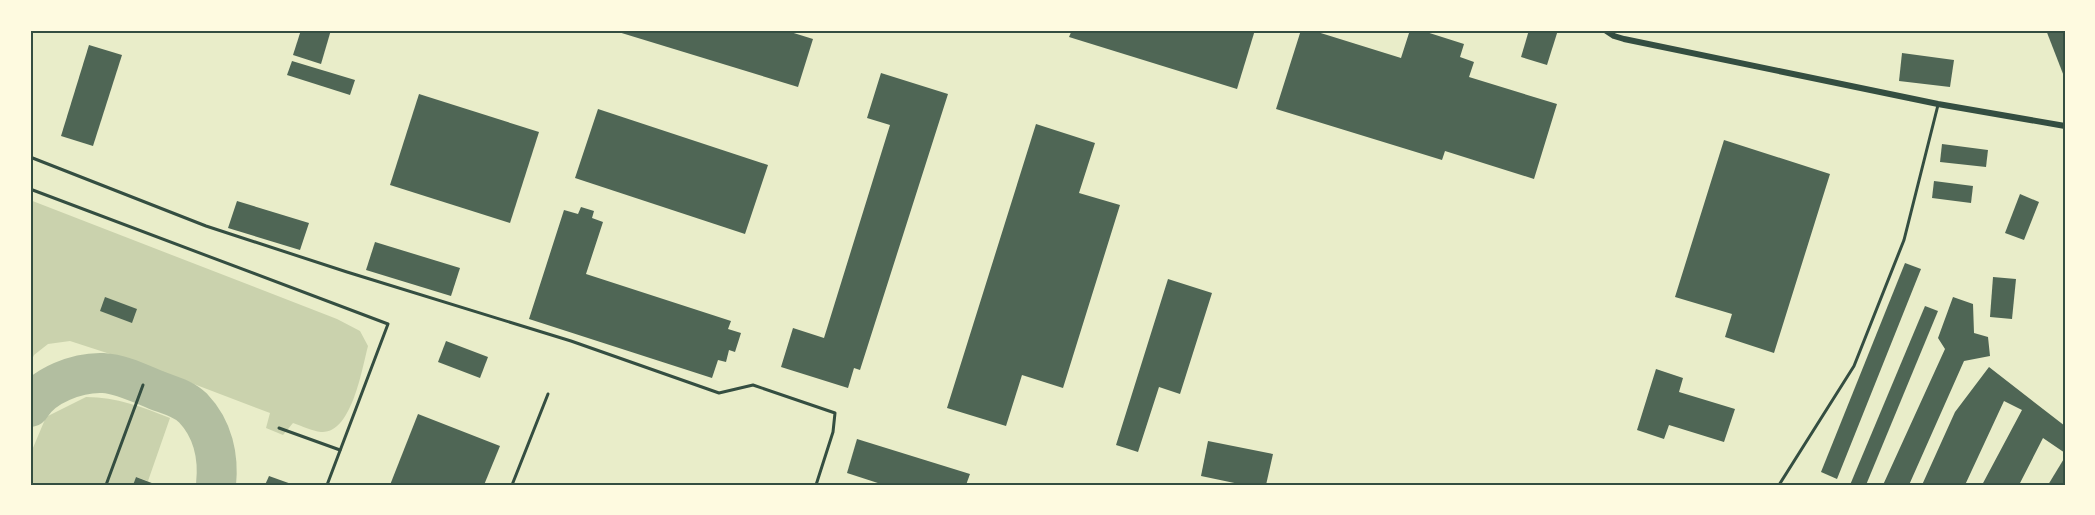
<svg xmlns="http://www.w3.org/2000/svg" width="2095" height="515" font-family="'Source Sans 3',sans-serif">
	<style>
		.green { fill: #cad2ad }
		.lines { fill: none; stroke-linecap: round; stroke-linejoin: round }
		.taxiway { stroke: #b2bea0; stroke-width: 40 }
		.building { fill: #4f6655 }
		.service { stroke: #344e41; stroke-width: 3 }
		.minor { stroke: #344e41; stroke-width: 6 }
		.neatline { fill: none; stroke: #344e41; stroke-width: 2 }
	</style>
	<rect width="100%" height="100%" fill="#e9edc9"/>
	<!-- green -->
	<g class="green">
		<path d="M30,200L337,319L360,331L368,346C362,368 352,434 321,432C312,431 302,426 293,423L283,435L266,428L270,413L144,365L70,341L48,344L34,355L30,364Z"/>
		<path d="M86,397C117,397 142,407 170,418L148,481L136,477L133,485H30V455L46,417Z"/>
	</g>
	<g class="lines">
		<!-- taxiway -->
		<path class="taxiway" d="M30,407C43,385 78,372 103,373C121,374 139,383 156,390C169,395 183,398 193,408C213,429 219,457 216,485"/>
	</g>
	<!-- building -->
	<g class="building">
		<polygon points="301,30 331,30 321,64 293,55"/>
		<polygon points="784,30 813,39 798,87 615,31"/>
		<polygon points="1072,30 1255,30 1237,89 1069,37"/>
		<polygon points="1301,30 1311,30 1401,58 1410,30 1420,30 1464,44 1460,57 1474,62 1469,77 1557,104 1534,179 1445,151 1442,160 1276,109"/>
		<polygon points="1529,30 1558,30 1547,65 1521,57"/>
		<polygon points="2046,30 2065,30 2065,79"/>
		<polygon points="89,45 122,55 93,146 61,136"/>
		<polygon points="1902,53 1954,60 1950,87 1899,81"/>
		<polygon points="292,61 355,80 350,95 287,75"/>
		<polygon points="881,73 948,94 860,370 854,368 848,388 781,367 793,328 824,338 890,125 867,118"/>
		<polygon points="419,94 539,132 510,223 390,185"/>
		<polygon points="598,109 768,165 745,234 575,178"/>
		<polygon points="1036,124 1095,143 1079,193 1120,205 1063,388 1022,375 1006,426 947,408"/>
		<polygon points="1724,140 1830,174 1774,353 1725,337 1732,314 1675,297"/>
		<polygon points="1942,144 1988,150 1986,167 1940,162"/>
		<polygon points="1934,181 1973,186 1971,203 1932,198"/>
		<polygon points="2020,194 2039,202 2024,240 2005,233"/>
		<polygon points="237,201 309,223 300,250 228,228"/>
		<polygon points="581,207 594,211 592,218 603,222 586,274 731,321 728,329 741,333 735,352 729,350 726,362 718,360 712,378 529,319 564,210 578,214"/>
		<polygon points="375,242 460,268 451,296 366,270"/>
		<polygon points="1905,263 1921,269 1837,479 1821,472"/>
		<polygon points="1993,277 2016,279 2012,319 1990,317"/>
		<polygon points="1168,279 1212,293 1180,394 1159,387 1138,452 1116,445"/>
		<polygon points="105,297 137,309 132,323 100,311"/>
		<polygon points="1953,297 1973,304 1974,333 1988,337 1990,356 1964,361 1909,485 1883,485 1945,349 1938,338"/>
		<polygon points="1925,306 1938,311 1866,485 1850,485"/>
		<polygon points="446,341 488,357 480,378 438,362"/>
		<polygon points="1989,367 2065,426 2065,453 2043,438 2019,485 1982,485 2022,410 2004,401 1965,485 1922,485 1955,412"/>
		<polygon points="1656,369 1683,378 1679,392 1735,409 1724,442 1669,425 1664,439 1637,430"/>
		<polygon points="418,414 500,446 484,485 390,485"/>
		<polygon points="857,439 970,474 966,485 884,485 847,473"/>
		<polygon points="1208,441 1273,454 1266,485 1244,485 1201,476"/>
		<polygon points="2065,457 2065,485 2048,485"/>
		<polygon points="269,476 294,485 265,485"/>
		<polygon points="136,477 157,485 133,485"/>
	</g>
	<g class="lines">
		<!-- service -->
		<g class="service">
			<polyline points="30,157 206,226 347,272 571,341 719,393 753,385 835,413 833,432 816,485"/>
			<polyline points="30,189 388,324 327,485"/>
			<polyline points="279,428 340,450"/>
			<polyline points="106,485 143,385"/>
			<polyline points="512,485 548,394"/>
			<polyline points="1779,485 1854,366 1904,240 1938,105"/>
		</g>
		<!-- minor -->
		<polyline class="minor" points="1605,30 1614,36 1624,39 1938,104 2065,126"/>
	</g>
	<!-- border -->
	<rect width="2095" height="515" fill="none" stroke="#fefae0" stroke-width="63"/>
	<rect x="32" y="32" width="2032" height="452" class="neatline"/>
</svg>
